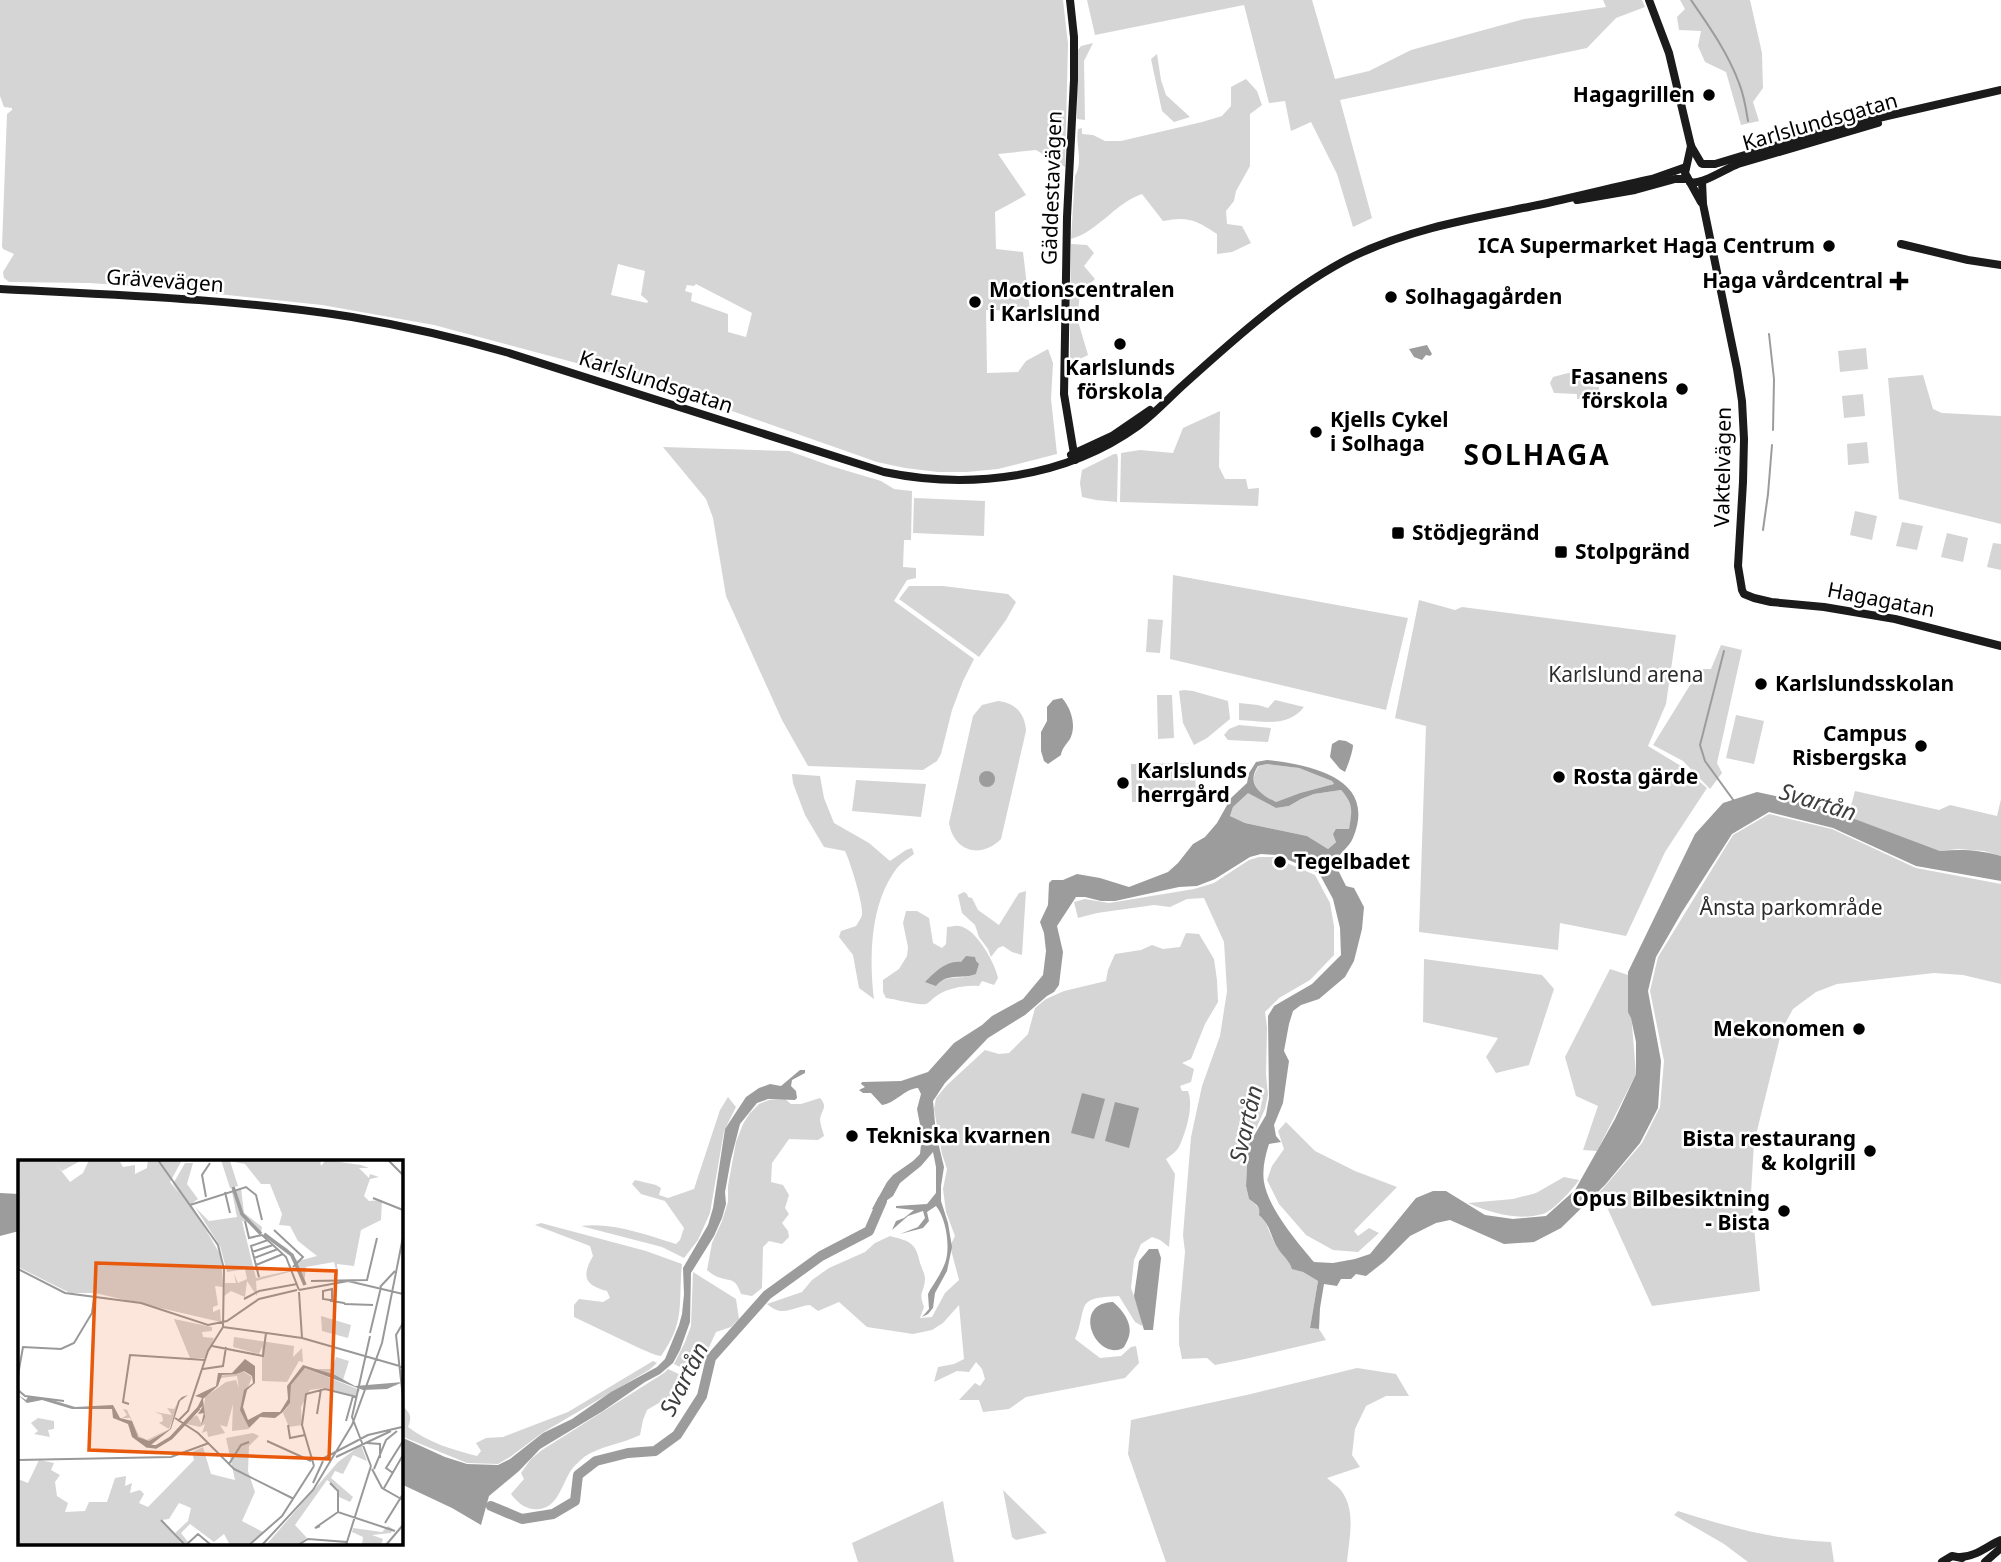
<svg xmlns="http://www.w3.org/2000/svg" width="2001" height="1562" font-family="'Noto Sans',sans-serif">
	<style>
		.green { fill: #d5d5d5; fill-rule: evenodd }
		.water { fill: #9c9c9c; fill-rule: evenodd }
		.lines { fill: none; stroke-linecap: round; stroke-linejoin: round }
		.stream { stroke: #9c9c9c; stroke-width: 2 }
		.river { stroke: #9c9c9c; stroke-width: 10 }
		.secondary { stroke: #1b1b1b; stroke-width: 8 }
		.poi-dot { fill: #000; stroke: #fff; stroke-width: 2.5 }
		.labels { text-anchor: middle; stroke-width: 5; stroke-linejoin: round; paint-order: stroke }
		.poi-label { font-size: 21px; font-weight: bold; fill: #000; stroke: #fff; text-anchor: start }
		.street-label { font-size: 21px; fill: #000; stroke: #fff }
		.park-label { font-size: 21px; fill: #2c2c2c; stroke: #fff }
		.water-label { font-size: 23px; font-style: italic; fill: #3d3d3d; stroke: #fff }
		.district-label { font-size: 28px; font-weight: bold; letter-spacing: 2px; fill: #000; stroke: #fff }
		.inset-river { fill: none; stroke: #9c9c9c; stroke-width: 3.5 }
		.inset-road { fill: none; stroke: #999; stroke-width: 2 }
		.view { fill: #e8590c; fill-opacity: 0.15; stroke: #e8590c; stroke-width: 3.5 }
		.inset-edge { fill: none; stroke: #000; stroke-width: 3.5 }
	</style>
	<rect width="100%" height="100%" fill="#fff"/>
	<!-- green -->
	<g class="green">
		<path d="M0,0H1063L1068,44L1065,167L1036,150L998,154L1026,195L995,212L996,249L1023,252L1030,311L986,310L987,373L1018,372L1026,361L1048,349L1053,363L1051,399L1057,454L998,469L967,472H938L905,468L877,462L732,411L595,368L434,325L322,305L151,287L89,283L9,282L4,278L3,272L14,254L3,249L2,246L7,114L12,110V108L4,107L0,96ZM618,264L645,271L641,295L648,301L647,303L611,295ZM696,284L752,313L746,337L728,332V314L691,301L692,293L685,291L687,285L694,286Z"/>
		<polygon points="1087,0 1312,0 1335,79 1369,71 1411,50 1524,19 1606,7 1603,0 1642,0 1645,7 1616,18 1587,48 1340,100 1372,218 1353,227 1337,174 1311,122 1291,131 1285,101 1269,103 1244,5 1095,35"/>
		<polygon points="1680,0 1750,0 1762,53 1763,88 1753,102 1759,121 1741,125 1726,72 1705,62 1698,46 1701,31 1679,30 1677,17 1685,9"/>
		<polygon points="1093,43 1084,61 1085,120 1077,119 1078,50 1081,46"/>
		<polygon points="1157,54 1161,80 1166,95 1190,117 1174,122 1162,111 1151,59"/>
		<path d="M1246,79L1257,91L1262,105L1250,114V166L1236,191L1234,201L1226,211L1227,224L1242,226L1251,243L1232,252L1217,254V234C1196,220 1188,216 1163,221L1142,194C1115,203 1099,231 1071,239L1075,176C1084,161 1075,145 1078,129L1082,128V134L1093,135L1105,141H1121L1202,122L1222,116L1231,106V87Z"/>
		<polygon points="1071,244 1087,245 1094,253 1084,266 1095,279 1080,293 1078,313 1070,313"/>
		<polygon points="1070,320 1078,321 1088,355 1070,364"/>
		<polygon points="1866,348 1868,369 1840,372 1838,351"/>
		<polygon points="1572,372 1595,384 1593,387 1599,387 1599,399 1577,399 1577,394 1554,393 1550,383 1553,377"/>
		<polygon points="1923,375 1933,409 1942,413 2001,416 2001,524 1899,499 1888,378"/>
		<polygon points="1863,394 1865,416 1844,418 1842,396"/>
		<polygon points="1220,411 1219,467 1225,479 1246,479 1248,489 1259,488 1258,506 1120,502 1121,453 1140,450 1173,453 1183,428"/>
		<polygon points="1867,442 1869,463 1848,465 1847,444"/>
		<polygon points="663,447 789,451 831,466 881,481 894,489 912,491 911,540 904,540 903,567 916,568 916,578 907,580 894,601 974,659 963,681 952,710 941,754 937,761 923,770 808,766 782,720 726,596 713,518 706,499"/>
		<polygon points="1114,454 1117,454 1118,459 1117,502 1096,500 1082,497 1080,483 1082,470"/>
		<polygon points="914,498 985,501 984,536 913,533"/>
		<polygon points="1855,511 1877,516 1872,540 1850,535"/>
		<polygon points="1902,522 1923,526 1917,550 1896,546"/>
		<polygon points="1947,533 1968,538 1963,562 1941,557"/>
		<polygon points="1993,543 2001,544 2001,570 1987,567"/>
		<polygon points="1173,575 1408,618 1386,710 1170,659"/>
		<polygon points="909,586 943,586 1008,594 1016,602 1006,620 979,657 899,599"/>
		<polygon points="1419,600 1455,610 1462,607 1676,635 1666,704 1648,746 1681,766 1707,788 1665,852 1626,936 1560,923 1558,950 1419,932 1426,726 1395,718"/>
		<polygon points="1148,619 1163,620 1160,653 1146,652"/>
		<polygon points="1721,645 1742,650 1717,763 1722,773 1710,789 1683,761 1653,745 1700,669 1711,669"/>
		<polygon points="1184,690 1193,691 1228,701 1230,719 1207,738 1194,745 1183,723 1179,691"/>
		<polygon points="1157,695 1172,695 1174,738 1158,739"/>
		<path d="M1275,700L1304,707C1288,728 1262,721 1239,720V703L1258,705L1268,708Z"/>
		<path d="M998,701C1016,703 1025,714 1026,731L1001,839C981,859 954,852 949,823L973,716L982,705Z"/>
		<polygon points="1736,715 1764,721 1754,764 1726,758"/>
		<polygon points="1239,725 1271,728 1268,742 1228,740 1224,735 1229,729"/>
		<polygon points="1195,763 1196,801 1132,802 1131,764"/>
		<path d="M1267,764L1299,768L1332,781L1334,784L1300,793L1276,802C1260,794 1246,784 1259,766Z"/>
		<path d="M792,774L820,776L824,798L834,823L869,843L890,861L906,850L912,848L914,854C909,858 902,862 897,868C870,903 869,957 874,999L859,988L853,955L839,937L841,931L856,926C858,922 861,919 862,915C864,906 850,861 845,851L824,847L805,815L793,783Z"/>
		<polygon points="856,780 926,784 921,817 852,811"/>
		<polygon points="1341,790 1350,800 1352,813 1349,829 1328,849 1307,836 1245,823 1230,816 1233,807 1248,792 1276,808 1289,806 1301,799 1314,794"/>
		<polygon points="1855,791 1939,810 1950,805 1997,816 2001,799 2001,856 1984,851 1958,849 1940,851 1848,817"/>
		<polygon points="1769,814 1832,829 1916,868 2001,884 2001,984 1963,975 1934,973 1837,984 1816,992 1793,1009 1782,1029 1754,1143 1751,1193 1760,1291 1652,1306 1600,1192 1642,1143 1660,1107 1664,1061 1650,991 1658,957 1733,835"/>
		<path d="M1259,857H1273L1315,875L1330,903L1334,926V955L1310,980L1279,998L1265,1012L1267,1027L1266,1074L1268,1095L1265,1109L1248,1146L1246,1186L1249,1199C1267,1211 1266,1233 1279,1249C1284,1256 1289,1260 1292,1268L1303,1272L1318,1281L1310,1328L1319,1329L1326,1340L1245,1359L1215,1365L1207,1358L1182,1359L1179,1344V1318L1185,1252L1183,1235L1191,1137L1202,1086L1220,1036L1227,991L1224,942L1204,898L1187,899L1170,907L1154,905L1097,913L1078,918L1074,902L1085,899L1109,903L1194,889L1214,883L1249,860Z"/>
		<polygon points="1026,891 1022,955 1012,952 1003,946 998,948 991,957 988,949 979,937 975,925 962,913 958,895 964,892 967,894 968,897 972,898 978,910 999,925 1019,893"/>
		<path d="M906,911H917L929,918L933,943L942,948L946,944L947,927C951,927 955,925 959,926C976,928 995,963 998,978L994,985L982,981L979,986C964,985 947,988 935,997C932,999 929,1003 926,1004C921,1006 894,999 886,998L883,992V980L899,969L907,956L908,947L903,923ZM961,962L979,964L976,974C963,980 953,975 940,981Z"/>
		<path d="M1186,933L1199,934L1214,959L1217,980L1218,1002L1205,1024L1191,1059L1182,1063L1194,1069L1191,1082L1180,1086L1182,1091H1188C1194,1106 1186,1132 1179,1147C1176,1152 1171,1155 1166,1159L1175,1174L1169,1247L1160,1240L1152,1237L1141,1244L1134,1260L1131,1288L1142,1318V1326L1135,1322L1119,1296C1073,1298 1089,1305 1075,1339L1100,1358L1121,1356L1131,1347L1136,1346L1139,1363L1125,1378L1026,1397L1009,1409L983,1412L979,1400H959L975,1383L980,1386L985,1379L982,1369L976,1362L969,1372L957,1371L934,1382L938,1367L954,1364L964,1359L959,1305L943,1323L932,1330L913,1334L867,1327L839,1302L818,1311L810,1305C791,1307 783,1318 767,1304L802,1292L812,1280L829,1268L865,1252L875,1243L890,1236C909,1241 916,1242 920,1263C922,1269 925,1274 925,1279C924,1294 918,1291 924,1307L920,1318L932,1317L945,1293L959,1280L950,1246L955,1236L946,1212L943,1189L947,1169L942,1154L934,1109L936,1098L947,1085L985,1050L999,1054L1009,1053L1028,1034L1035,1008L1046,999L1064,991L1106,981L1108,970L1115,954L1141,950L1152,945L1163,949L1180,947Z"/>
		<polygon points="1424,959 1542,975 1554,989 1529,1065 1496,1073 1486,1057 1498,1038 1423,1022"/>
		<polygon points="1610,969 1628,975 1636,1074 1597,1151 1583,1150 1598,1106 1576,1096 1565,1057"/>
		<path d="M728,1097L736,1107L724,1131L710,1213L698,1240L684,1258L662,1247L581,1226C612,1222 647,1235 676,1244L680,1240L684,1228L665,1201L641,1194L632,1184L635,1180L656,1185L661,1188L659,1195L668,1198L694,1189L720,1110Z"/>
		<path d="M820,1098C828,1107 822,1109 820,1119C820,1124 823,1131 824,1136L818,1140L789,1139L772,1163L771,1182L783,1185L789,1195L785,1208L789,1214L782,1223L788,1231L789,1237L782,1244L769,1241L763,1247L762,1288L752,1296L741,1294C735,1277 732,1282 718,1277C716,1277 708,1271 707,1270L712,1243L722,1221L728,1202V1186L736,1142L743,1124L750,1113L759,1104L769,1100L785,1099L791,1104H801Z"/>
		<polygon points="1286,1122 1315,1151 1355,1171 1397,1187 1354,1231 1358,1236 1369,1228 1379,1233 1358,1252 1333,1250 1306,1235 1279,1204 1267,1180 1272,1166 1284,1149 1278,1131"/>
		<path d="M1564,1177L1579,1180C1573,1189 1553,1211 1543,1214C1517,1221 1491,1213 1468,1203L1513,1199L1536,1193Z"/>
		<path d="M541,1223L646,1251L682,1264C678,1303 686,1321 661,1356C653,1355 647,1351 639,1348L574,1317V1305L579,1299L603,1302L610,1298L607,1291C585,1285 581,1277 593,1256L590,1246L535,1225Z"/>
		<polygon points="693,1272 736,1299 739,1319 731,1327 716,1332 701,1365 692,1373 674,1364 685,1342 691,1326"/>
		<path d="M653,1361L657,1363L649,1370L542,1433L510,1457L498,1464L467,1463L401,1436V1402C407,1414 414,1412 408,1427C429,1443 451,1449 477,1456L481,1451L476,1443L486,1438L503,1437L568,1412Z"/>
		<path d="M1357,1368L1396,1374L1409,1396H1386L1366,1406L1355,1429L1352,1455L1360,1467L1327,1478C1331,1482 1336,1485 1340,1489C1357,1510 1349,1538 1347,1562H1166L1128,1454L1131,1420L1251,1394Z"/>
		<path d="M668,1369L685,1377C675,1397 665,1399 647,1410L643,1420L640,1435C622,1444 600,1446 584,1457C581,1460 575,1465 572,1469C561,1484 558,1512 533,1509C524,1508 517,1502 511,1494L524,1479L521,1473L531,1459L542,1450L664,1373Z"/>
		<polygon points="1003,1490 1047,1533 1016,1540 1012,1537"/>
		<polygon points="943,1501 954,1562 858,1562 852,1543"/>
		<path d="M1678,1511C1728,1527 1779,1541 1831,1542L1834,1562H1748L1724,1544L1674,1515Z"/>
	</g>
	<!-- water -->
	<g class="water">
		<polygon points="1427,345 1432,354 1430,356 1426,355 1422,360 1414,357 1409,349"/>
		<path d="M1062,698C1071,708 1077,726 1070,739C1066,745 1062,748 1061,755L1048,764L1044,761L1041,751V732L1047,721V707L1053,700Z"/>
		<path d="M1339,740L1346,741L1353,745C1353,751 1348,765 1345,772L1340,769L1330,757L1332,744Z"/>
		<path d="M1267,760C1311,765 1378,778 1353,838C1349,848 1338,853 1335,864L1346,886L1354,888L1364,907L1362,929L1354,961L1345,977L1319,999L1301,1005L1293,1011L1289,1024L1284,1051L1289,1061L1283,1103L1274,1125L1276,1136L1281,1142L1269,1144C1265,1156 1262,1170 1264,1182C1268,1208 1298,1243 1314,1262L1333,1263L1355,1259L1370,1254L1416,1198L1433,1191H1446L1485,1215L1513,1219L1546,1216L1575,1190L1615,1119L1636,1074V1042L1631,1018L1628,1012V972L1695,834L1723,803L1757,792L1820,806L1940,851C1962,849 1980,850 2001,856V881L1916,866L1833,828L1769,812L1732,834L1682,912L1656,957L1648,991L1661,1061L1658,1108L1640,1143L1605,1185L1561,1228L1534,1242L1504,1244L1450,1220L1436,1223L1410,1236L1385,1261L1366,1276L1356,1274L1351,1279H1341L1337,1286L1324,1284L1320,1308L1319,1329L1310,1328L1318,1281L1303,1272L1292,1269C1289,1260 1284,1257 1279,1250C1270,1238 1272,1226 1259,1215C1261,1207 1256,1204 1249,1199L1246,1186L1248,1146L1266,1115L1269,1098L1268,1016L1274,1006L1312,984L1341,955L1340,928L1333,899L1319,873L1277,855L1261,854L1250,857L1215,879L1197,886L1179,887L1115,901H1101L1085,897H1076L1057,926L1063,952L1059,985L1054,992L1047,996L1025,1015L988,1038L945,1083L933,1101L936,1134L944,1167L941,1186V1201L948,1223L952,1247L947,1271L935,1293L933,1308L928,1314L922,1317L929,1309L928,1294L930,1290C936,1281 943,1270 946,1260C950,1245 946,1218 936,1206L927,1212L929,1221L923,1228L900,1234L918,1227L925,1218L923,1211L908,1216L892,1230L896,1221L904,1218L914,1210L896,1208V1206L927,1204L936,1193V1167L933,1152L921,1166L900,1183L893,1196L886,1201L879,1211L872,1209L887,1182L893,1175L913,1161L920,1154L922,1135L917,1109L921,1094L918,1088C904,1089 896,1103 882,1105L871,1093H863L859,1090L865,1087L861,1084L862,1082L901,1081L928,1072L954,1043L982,1025L992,1016L1023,999L1043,975L1046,951L1044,933L1040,922L1048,905L1049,883L1052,880H1063L1077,874L1100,878L1129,887L1168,872L1178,863L1193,844L1205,837L1217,823L1231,798L1247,783L1249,773L1256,762ZM1267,764L1299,768L1332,781L1334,784L1300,793L1276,802C1260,794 1246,784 1258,766ZM1341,790C1354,804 1352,811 1349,829H1336L1333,834L1336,842L1328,849L1307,836L1245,823L1230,816L1233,807L1248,793L1276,808L1289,806L1301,799L1314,794Z"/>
		<circle cx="987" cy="779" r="8"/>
		<path d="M966,956L975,957L976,961L979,964L976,974C961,980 947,972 936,986L925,982C934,973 946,960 961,962Z"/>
		<polygon points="800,1070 805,1070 805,1073 792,1080 791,1086 796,1091 797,1098 795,1100 768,1099 757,1103 740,1124 731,1159 725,1192 726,1204 722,1218 714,1236 691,1273 690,1322 680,1350 673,1363 660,1374 645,1382 603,1411 540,1449 519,1471 489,1496 481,1525 452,1508 401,1484 401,1437 445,1457 467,1464 498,1465 510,1459 543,1433 572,1419 611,1392 657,1367 665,1359 679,1325 682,1314 684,1294 683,1268 708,1225 713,1208 725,1129 746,1097 759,1088 770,1084 781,1086"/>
		<polygon points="1082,1093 1105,1099 1094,1139 1071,1133"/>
		<polygon points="1115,1102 1139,1108 1129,1148 1105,1141"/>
		<polygon points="0,1193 19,1194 19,1231 0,1236"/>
		<polygon points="1149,1249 1158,1249 1161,1258 1153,1330 1144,1330 1134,1296 1139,1261"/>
		<path d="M1113,1302C1124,1311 1134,1326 1128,1339C1125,1345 1125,1349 1117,1350C1092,1353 1074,1303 1113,1302Z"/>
	</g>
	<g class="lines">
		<!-- stream -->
		<g class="stream">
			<path d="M1691,0C1709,26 1728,53 1739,83C1744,95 1746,108 1748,121"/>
			<polyline points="1769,334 1774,379 1773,430"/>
			<polyline points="1763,530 1768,494 1772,445"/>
			<polyline points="1724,651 1700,745 1705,761 1734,801"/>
		</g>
		<!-- river -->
		<polyline class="river" points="491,1506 522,1519 553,1514 575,1501 578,1475 596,1461 628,1453 655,1451 677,1435 702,1396 711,1358 767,1295 821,1256 869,1231 882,1201"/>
		<!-- secondary -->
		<g class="secondary">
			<polyline points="1070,0 1074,37 1074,80 1067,217 1064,394 1075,460"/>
			<polyline points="1649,0 1669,53 1691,146 1701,163"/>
			<polyline points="1691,146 1685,173 1701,202"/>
			<polyline points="1703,164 1715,164 1835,128 2001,90"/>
			<polyline points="1702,181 1703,204 1737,369 1742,401 1744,439 1743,482 1738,566 1742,590 1744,594 1754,598 1771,602 1824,607 1895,619 2001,646"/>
			<path d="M1690,182C1702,185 1725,169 1738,164L1878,123"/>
			<polyline points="1577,200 1635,190 1675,179 1687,179"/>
			<polyline points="1901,244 1968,260 2001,265"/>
			<path d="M0,289C117,295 236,299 352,317C405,326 457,338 509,353L884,472C970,490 1066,478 1138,426C1154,414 1167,400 1181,387C1233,340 1291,287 1354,256C1412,228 1475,218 1538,205C1576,197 1614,187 1652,179L1686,167"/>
			<polyline points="1071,455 1112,436 1150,410"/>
			<path d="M1960,1557C1975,1557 1987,1546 2001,1540"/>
			<polyline points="1942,1562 1952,1556 1962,1558"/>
			<polyline points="1985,1562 2001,1548"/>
		</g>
	</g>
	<!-- markers -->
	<g class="poi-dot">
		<circle cx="1709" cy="95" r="7"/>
		<circle cx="1829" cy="246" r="7"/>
		<path d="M1895.5 270.5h7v7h7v7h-7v7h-7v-7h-7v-7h7z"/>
		<circle cx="1391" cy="297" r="7"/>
		<circle cx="975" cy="302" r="7"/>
		<circle cx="1120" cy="344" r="7"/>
		<circle cx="1682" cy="389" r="7"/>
		<circle cx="1316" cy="432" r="7"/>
		<rect x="1391" y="526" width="14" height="14" rx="3.5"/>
		<rect x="1554" y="545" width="14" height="14" rx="3.5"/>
		<circle cx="1761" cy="684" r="7"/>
		<circle cx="1921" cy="746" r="7"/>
		<circle cx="1559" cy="777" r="7"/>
		<circle cx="1123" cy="783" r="7"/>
		<circle cx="1280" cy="862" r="7"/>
		<circle cx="1859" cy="1029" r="7"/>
		<circle cx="852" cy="1136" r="7"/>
		<circle cx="1870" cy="1151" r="7"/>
		<circle cx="1784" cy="1211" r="7"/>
	</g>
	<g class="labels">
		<!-- poi labels -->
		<g class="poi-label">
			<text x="1695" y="102" text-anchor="end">Hagagrillen</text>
			<text x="1815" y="253" text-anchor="end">ICA Supermarket Haga Centrum</text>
			<text x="1883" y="288" text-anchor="end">Haga vårdcentral</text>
			<text x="989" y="297">Motionscentralen<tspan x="989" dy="24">i Karlslund</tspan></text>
			<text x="1405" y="304">Solhagagården</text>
			<text x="1120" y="375" text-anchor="middle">Karlslunds<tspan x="1120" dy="24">förskola</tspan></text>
			<text x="1668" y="384" text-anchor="end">Fasanens<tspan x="1668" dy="24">förskola</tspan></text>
			<text x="1330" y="427">Kjells Cykel<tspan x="1330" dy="24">i Solhaga</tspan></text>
			<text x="1412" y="540">Stödjegränd</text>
			<text x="1575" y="559">Stolpgränd</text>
			<text x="1775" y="691">Karlslundsskolan</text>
			<text x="1907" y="741" text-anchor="end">Campus<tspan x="1907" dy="24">Risbergska</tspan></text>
			<text x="1137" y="778">Karlslunds<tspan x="1137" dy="24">herrgård</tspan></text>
			<text x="1573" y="784">Rosta gärde</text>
			<text x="1294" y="869">Tegelbadet</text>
			<text x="1845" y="1036" text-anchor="end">Mekonomen</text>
			<text x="866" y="1143">Tekniska kvarnen</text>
			<text x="1856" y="1146" text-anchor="end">Bista restaurang<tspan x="1856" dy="24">&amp; kolgrill</tspan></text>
			<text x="1770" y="1206" text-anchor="end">Opus Bilbesiktning<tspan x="1770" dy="24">- Bista</tspan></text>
		</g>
		<!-- street labels -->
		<g class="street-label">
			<text transform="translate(1820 122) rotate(-16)" y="7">Karlslundsgatan</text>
			<text transform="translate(1052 188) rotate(-88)" y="7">Gäddestavägen</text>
			<text transform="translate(165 281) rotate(4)" y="7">Grävevägen</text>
			<text transform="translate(656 382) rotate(18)" y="7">Karlslundsgatan</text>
			<text transform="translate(1723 467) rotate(-89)" y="7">Vaktelvägen</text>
			<text transform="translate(1881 600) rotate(11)" y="7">Hagagatan</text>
		</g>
		<!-- park labels -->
		<g class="park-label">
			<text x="1626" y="682">Karlslund arena</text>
			<text x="1791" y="915">Ånsta parkområde</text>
		</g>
		<!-- water labels -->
		<g class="water-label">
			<text transform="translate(1818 802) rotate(17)" y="8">Svartån</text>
			<text transform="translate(1246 1124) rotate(-77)" y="8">Svartån</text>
			<text transform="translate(684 1379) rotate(-63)" y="8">Svartån</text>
		</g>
		<!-- district labels -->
		<g class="district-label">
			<text x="1537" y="465">SOLHAGA</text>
		</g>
	</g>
	<!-- overview -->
	<g transform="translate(18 1160)">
		<rect width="385" height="385" fill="#fff"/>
		<path d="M0,0H64L44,11L38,4L52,22L65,13L71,0H101L105,7L117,5V14L129,8L130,0H164L152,22L161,33L155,24L167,3H175L169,24L180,39L173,44L203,96L205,127L197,126L200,145L195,147V152L202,149L203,162L77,133H52L0,107ZM203,0H302L303,6L308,0L343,5L351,8H341L351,18L352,14L361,17L352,19L346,36L351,41L364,40L363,60L343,70L336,106L319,104L320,118L316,102L288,107L286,125L270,92L245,74L269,88L280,101L299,96L280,81L272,66L261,65L264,54L252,24H243L227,4L212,1L220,26L212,28ZM223,28L226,53L244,67L243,74L232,62L224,61L238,118L270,111L272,104L275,111L238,121L239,136L229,121L227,137L213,131L206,136L205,151L207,123H218L216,114L220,123L229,119L227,109L209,112L202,86L177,47L191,61L219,57L214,32ZM303,156L333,165L330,178L304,171ZM156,159L194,167V171L184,172L185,177L196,178L187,198H172ZM216,177L276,186L275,197L284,188L285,202L281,201L269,222L244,221V187L241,194L215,187ZM318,197L331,201L325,220L296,209H314ZM287,208L342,230L338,236L306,228L292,230L283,247L284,265L271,267L265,253L272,243L273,225ZM225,211L234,217L223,246L231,269L214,271L215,244L209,267L202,265L207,273L190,277L189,271L184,273L187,264L182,267L164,263L179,255L184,265L187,237L208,222L218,220L221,228L219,216L203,218V216ZM162,239L151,269L131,281L125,279L118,275L112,258H104L109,255L105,249L109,250L121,276L129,280L151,269L141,263L145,261L144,255L137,252L154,255L149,248L156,249ZM20,258L36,261V269L30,270L32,277L16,274L20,271L13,263ZM235,273L241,276L231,286L230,311L237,332L224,361L245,372L229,385H212L206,374L196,382L172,364L163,373L170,382L167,384L157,373L170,361L173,348L161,343L151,359L143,360L165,385H0V319L10,323L21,300L36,303L33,310L42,315L37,322L39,336L50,343L47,352L67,351L71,342H89L97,318L108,316L107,326L114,323L112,333L122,330L126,334L121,343L130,347L176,300L174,292L185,287L193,314L217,320L208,278ZM343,285L349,301L335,295L325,314L317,311L313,318L335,337L332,342L321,337L320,329L309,320L277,365L289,378L280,385H248L320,302ZM370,366L375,369L373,373L354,375L365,379L363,385H344L345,377L334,372L335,368L364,372Z" fill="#d5d5d5"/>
		<path d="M227,199L237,206V223L229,230L225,247L230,260L245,252H262L270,239L269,226L285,205L317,215L337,226L385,222L369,229L345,230L287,208L273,225L272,243L265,252L257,258L242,257L231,268L222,250L226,230L235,223L234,216L226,211L218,214L204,215L200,226L185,239L187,257L184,264L183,265L186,253L180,254L185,246L177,252L184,238L177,236L198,226L200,213H214ZM0,235L8,240L10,237L31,239L57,247L95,245L102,258L114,261L120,277L131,281L152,269L160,241L164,237L170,235L162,241L153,269L129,288L114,277L110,264L95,258L94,249H54L24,240L9,243Z" fill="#9c9c9c"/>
		<path class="inset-river" d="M215,27L224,54L243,74M246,74L274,95L287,125M130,286L138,287L153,278L181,248"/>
		<path class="inset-road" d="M140,0L200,85L206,109L205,167L190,191L170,251L160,261M370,0L385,15M207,32L212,53M188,37L184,15L192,3M355,38L385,50M172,45L228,27L238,35L244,60M227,61L231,78L244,75L268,97L281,130M256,70L285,97L275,107M234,92L255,85M236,98L260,89M238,105L265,94M0,109L47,133L123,143L190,165L209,161L241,139L279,130M241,117L233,86L250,80M293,121L349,120L359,78M362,127L377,111M281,130L330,121L385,134M281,132L284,178M226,139L241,131L279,124M313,142V140H314V129L305,131V139L312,140H313L314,141L326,143L327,144L355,145M385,163L378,175L385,238M205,167L284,178M352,173L363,127M352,176L334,257L353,306M284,178L385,207M194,186L245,196L248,173M185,209L205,206L208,187M0,215L5,187L43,189L56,183L74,153L76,138M0,230L7,236L46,241M111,244L105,242L112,195L187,200M299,254L303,229M157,258L180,273L216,309L276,339M328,261L335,236M270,265L272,278L287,275M249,281L293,301M349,283L362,284V298M318,297L373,271M306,298L350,275L384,267M0,300L153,297L191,283M211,304L223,285L231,282M296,306L284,265L288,234L307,229L339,237M354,309L364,328L385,340M356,309L368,280L379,271M375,313L368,308L385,281M295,323L305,301M312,323L320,331V352M366,328L385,295M143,360L167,385M367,363L385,334M302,366L297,368L320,352L377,371M168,385L180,374L193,385M231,385L264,356L296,306M244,385L295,330L334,265L364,183L385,77M280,385L290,379L329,382M328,385L353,306M368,385L385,365"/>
		<path class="view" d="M78,103L318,111L311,299L71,290Z"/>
		<rect width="385" height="385" class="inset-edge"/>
	</g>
</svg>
